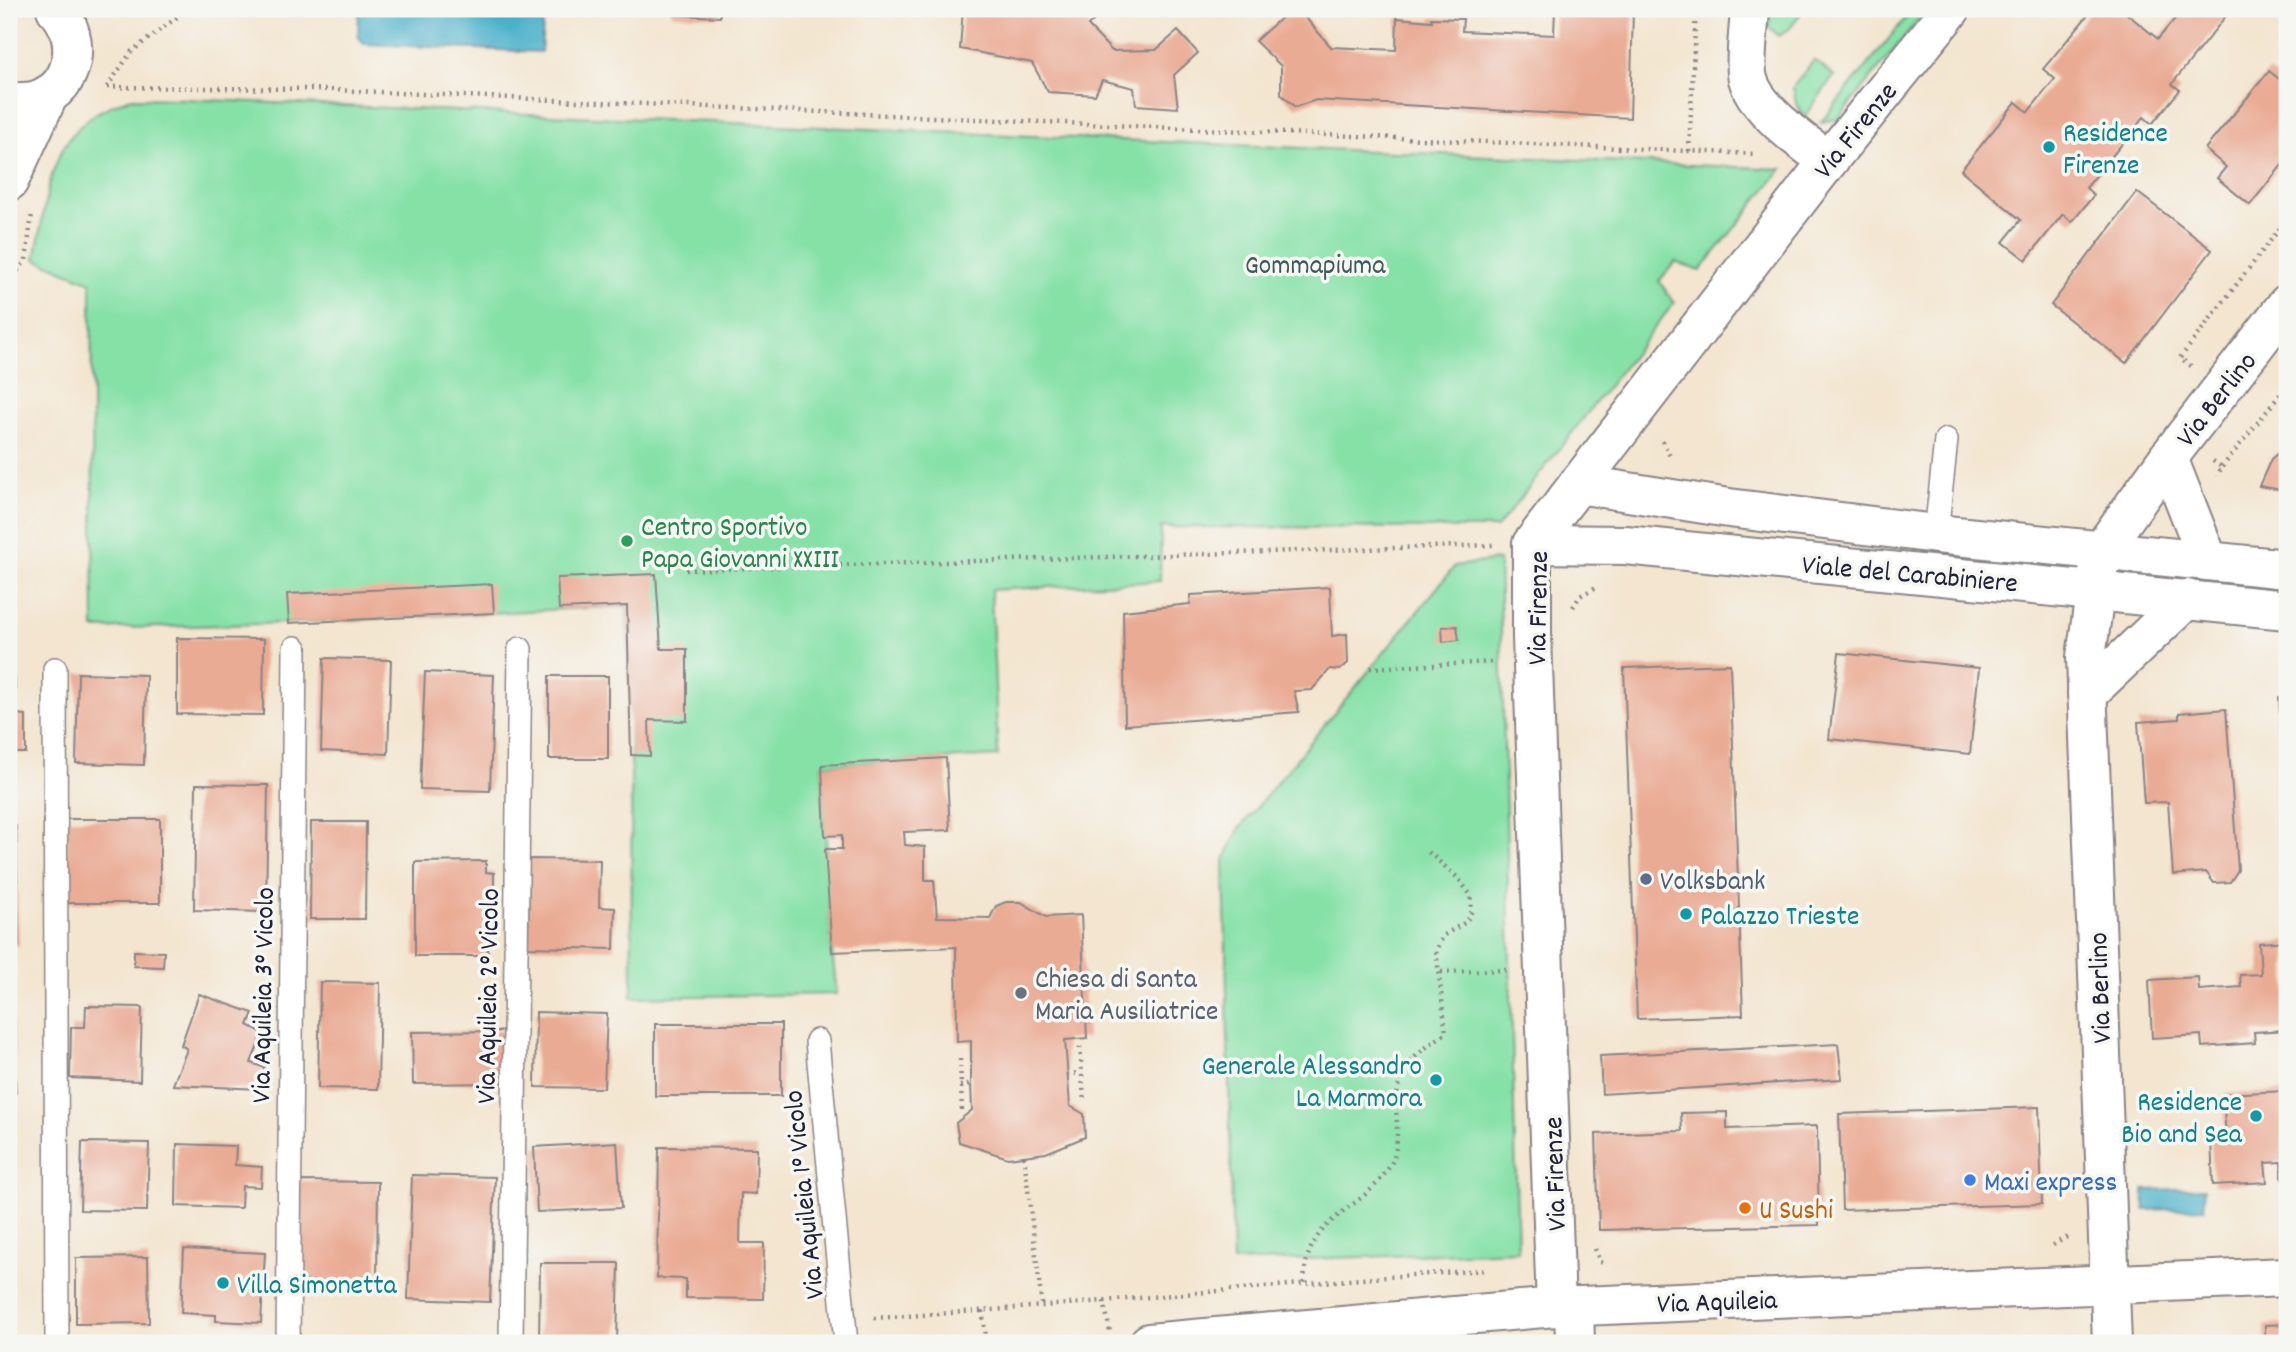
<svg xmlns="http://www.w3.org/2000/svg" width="2296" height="1352" font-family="Dekko,sans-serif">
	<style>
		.green { fill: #86e1a7; stroke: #548271; stroke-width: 2 }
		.water { fill: #4bb1ca; stroke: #366a82; stroke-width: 2 }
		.building { fill: #eaab94 }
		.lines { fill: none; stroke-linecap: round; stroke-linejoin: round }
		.lane-casing { stroke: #8a8485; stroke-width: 26 }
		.street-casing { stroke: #8a8485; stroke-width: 42 }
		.secondary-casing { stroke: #8a8485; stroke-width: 42 }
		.path { stroke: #8a8485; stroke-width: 4.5; stroke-dasharray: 2 5; stroke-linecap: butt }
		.lane { stroke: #fff; stroke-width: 23 }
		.street { stroke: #fff; stroke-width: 38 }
		.secondary { stroke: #fff; stroke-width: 38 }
		.culture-dot { fill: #0f9aa8; stroke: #f6f6f2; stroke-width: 2.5 }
		.leisure-dot { fill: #2e9e5b; stroke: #f6f6f2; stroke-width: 2.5 }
		.service-dot { fill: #5c6f8a; stroke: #f6f6f2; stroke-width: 2.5 }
		.worship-dot { fill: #6b7280; stroke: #f6f6f2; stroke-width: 2.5 }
		.shop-dot { fill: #3f7fe0; stroke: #f6f6f2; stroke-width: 2.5 }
		.food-dot { fill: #e8710a; stroke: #f6f6f2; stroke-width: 2.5 }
		.labels { text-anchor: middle; stroke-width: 7; stroke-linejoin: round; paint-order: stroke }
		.street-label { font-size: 28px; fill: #22223b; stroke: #f6f6f2 }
		.culture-label { font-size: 28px; fill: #0d838f; stroke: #f6f6f2; text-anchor: start }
		.park-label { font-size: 28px; fill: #405b5b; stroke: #f6f6f2 }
		.leisure-label { font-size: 28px; fill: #27864d; stroke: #f6f6f2; text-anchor: start }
		.service-label { font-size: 28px; fill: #4e5e75; stroke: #f6f6f2; text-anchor: start }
		.worship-label { font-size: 28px; fill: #5b616d; stroke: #f6f6f2; text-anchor: start }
		.shop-label { font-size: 28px; fill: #366cbe; stroke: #f6f6f2; text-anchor: start }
		.food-label { font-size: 28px; fill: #c56008; stroke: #f6f6f2; text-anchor: start }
	</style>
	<rect width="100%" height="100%" fill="#f6f6f2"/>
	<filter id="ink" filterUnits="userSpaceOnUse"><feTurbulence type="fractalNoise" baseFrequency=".0143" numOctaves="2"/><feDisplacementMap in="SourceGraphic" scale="14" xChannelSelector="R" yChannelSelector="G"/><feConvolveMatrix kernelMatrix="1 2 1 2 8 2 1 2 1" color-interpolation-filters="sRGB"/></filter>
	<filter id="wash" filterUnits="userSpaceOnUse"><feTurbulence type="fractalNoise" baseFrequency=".00686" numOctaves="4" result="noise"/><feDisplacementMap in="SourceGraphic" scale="28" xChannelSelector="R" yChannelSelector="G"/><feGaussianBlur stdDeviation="1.57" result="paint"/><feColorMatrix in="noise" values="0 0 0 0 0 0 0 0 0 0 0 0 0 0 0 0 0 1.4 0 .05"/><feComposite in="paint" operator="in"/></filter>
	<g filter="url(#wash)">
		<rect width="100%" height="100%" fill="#f3e5cf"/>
		<!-- green -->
		<g class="green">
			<polygon points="1770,9 1804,9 1789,29 1779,36 1769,27"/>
			<polygon points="1913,9 1927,9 1838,119 1821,122"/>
			<polygon points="1814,60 1834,76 1804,117 1796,103 1793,87"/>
			<path d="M132,98L186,99L1782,169L1700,271L1675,262L1659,281L1674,303L1497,528L1161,527L1160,581L991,590L998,756L822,765L832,952L837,994L632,997L631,720L627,606L289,623L94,629L91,282L35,259C50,187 47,122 132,98Z"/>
			<polygon points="1499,560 1518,1251 1233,1262 1224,861 1239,829 1455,566"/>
		</g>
		<!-- water -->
		<g class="water">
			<polygon points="359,9 544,9 541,52 364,44 358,36"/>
			<polygon points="2204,1188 2205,1208 2145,1210 2144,1190"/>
		</g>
		<g id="blocks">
			<!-- building -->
			<g class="building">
				<polygon points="670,9 720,9 720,17 673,15"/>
				<polygon points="963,9 1105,9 1088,26 1112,51 1156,50 1178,31 1198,53 1174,75 1178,108 1136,105 1134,88 1102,80 1095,95 1048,92 1032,63 960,49"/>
				<polygon points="1291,9 1298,9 1331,47 1396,50 1397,18 1432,21 1431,18 1463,19 1462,31 1554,35 1555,9 1633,9 1630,118 1316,100 1295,107 1281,94 1281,66 1255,41"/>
				<polygon points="2093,9 2121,9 2158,39 2183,9 2226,9 2229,12 2172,84 2180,90 2152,124 2144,117 2086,188 2094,195 2072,222 2063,214 2026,260 2003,242 2021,220 1961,170 2016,102 2028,112 2055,79 2043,69"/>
				<polygon points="2269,71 2287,85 2287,142 2283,148 2287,151 2287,159 2250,205 2217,178 2226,167 2205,149"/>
				<polygon points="2137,192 2212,250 2126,363 2051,305"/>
				<polygon points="2287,445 2287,491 2259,486 2271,459"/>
				<polygon points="656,574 661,649 687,649 687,721 649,720 650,756 631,755 627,606 559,609 557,578"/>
				<polygon points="492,584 494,613 289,623 287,594"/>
				<polygon points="1330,587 1332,636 1347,634 1348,663 1340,670 1330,669 1312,690 1294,691 1299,712 1125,725 1123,611 1190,604 1191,595"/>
				<polygon points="1457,626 1459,640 1443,642 1442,627"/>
				<polygon points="177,638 264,639 263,715 177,714"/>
				<polygon points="1839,653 1979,668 1970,754 1829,739"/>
				<polygon points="324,658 391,660 388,754 321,751"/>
				<polygon points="1730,664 1743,1015 1637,1019 1624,668"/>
				<polygon points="425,672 494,675 490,791 420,789"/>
				<polygon points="78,673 146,675 144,765 76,763"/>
				<polygon points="9,676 15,676 16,714 26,715 26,753 9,753"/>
				<rect x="549" y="676" width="59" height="83"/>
				<polygon points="2279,697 2287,697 2287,762 2282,762"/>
				<polygon points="2226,709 2238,870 2230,882 2214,883 2206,872 2173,875 2168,802 2144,803 2138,722 2179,719 2179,713"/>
				<polygon points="946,758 950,830 904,832 905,845 925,847 925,880 934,880 937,917 990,918 996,906 1006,902 1021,902 1046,917 1081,915 1087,1038 1065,1040 1070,1106 1084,1114 1085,1137 1046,1153 1008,1158 959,1142 956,1123 972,1110 971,1084 971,1041 957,1042 956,947 832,952 825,849 842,849 842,835 825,836 822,765"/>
				<polygon points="196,784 268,785 266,912 194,910"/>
				<rect x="67" y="819" width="93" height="84"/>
				<polygon points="311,822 366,822 365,919 310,919"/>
				<polygon points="9,826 16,826 19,946 9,946"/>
				<polygon points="529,859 600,860 599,907 615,908 614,949 528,947"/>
				<polygon points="486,861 486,872 494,873 494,919 488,919 488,956 415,956 415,862"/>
				<polygon points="2287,941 2287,1030 2254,1032 2255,1043 2202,1047 2201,1035 2152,1038 2149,980 2198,977 2199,990 2241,987 2240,975 2261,974 2259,943"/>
				<polygon points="134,951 164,952 163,967 134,966"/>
				<polygon points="320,982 380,983 378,1089 318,1088"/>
				<polygon points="199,994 253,1013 248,1025 263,1033 251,1063 265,1068 260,1089 173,1085 187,1049 181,1045"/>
				<polygon points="12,998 16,1093 9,1094 9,999"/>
				<polygon points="86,1006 142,1007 140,1081 70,1078 71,1027 85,1027"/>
				<polygon points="536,1012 607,1014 604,1088 535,1087"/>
				<rect x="655" y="1024" width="126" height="72"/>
				<polygon points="503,1031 504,1083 413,1084 412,1032"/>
				<polygon points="1838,1044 1842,1079 1602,1094 1600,1056"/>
				<polygon points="2287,1091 2287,1178 2282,1179 2281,1162 2265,1163 2267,1182 2213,1185 2211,1139 2226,1139 2223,1094"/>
				<polygon points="2039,1107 2042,1204 1842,1210 1839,1114"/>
				<polygon points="1727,1112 1727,1129 1817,1126 1819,1225 1599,1230 1596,1134 1682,1131 1681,1113"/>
				<polygon points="82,1142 149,1143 147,1211 80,1210"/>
				<polygon points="617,1142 621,1208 537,1212 534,1147"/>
				<polygon points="177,1144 236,1146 235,1165 262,1167 261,1187 242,1186 241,1208 176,1206"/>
				<polygon points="659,1147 757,1148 756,1194 741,1193 740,1243 764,1243 763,1299 686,1298 686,1279 657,1278"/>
				<polygon points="412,1175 495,1177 490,1302 408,1299"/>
				<polygon points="299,1181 378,1182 377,1283 297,1281"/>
				<polygon points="184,1249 265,1253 261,1323 216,1321 216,1315 181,1313"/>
				<polygon points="148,1257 149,1323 76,1324 76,1258"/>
				<polygon points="540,1263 619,1263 617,1343 539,1343"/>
				<polygon points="2287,1324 2287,1343 2265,1343 2265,1325"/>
			</g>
		</g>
	</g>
	<g filter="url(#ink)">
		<use href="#blocks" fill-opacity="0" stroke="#8a8485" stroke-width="2"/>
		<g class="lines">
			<defs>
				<g id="lane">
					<polyline points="1936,534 1946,440"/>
					<polyline points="55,669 57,1343"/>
					<polyline points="817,1041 846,1343"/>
					<polyline points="288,1343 295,648"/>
					<polyline points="511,1343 520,649"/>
				</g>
				<g id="street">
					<path d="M1750,9C1749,30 1745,54 1747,74C1751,106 1804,144 1829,160"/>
					<path d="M9,102C18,102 28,103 37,100C76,88 83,36 56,9"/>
					<polyline points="9,181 49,94"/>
					<polyline points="2168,458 2208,560"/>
					<polyline points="1578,484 1729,508 1936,534 2287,569"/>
					<polyline points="1532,544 1625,545 2287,610"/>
					<polyline points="2087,694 2187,599"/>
					<polyline points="1574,1306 1575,1343"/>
					<polyline points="1556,1307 1532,637 1532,544 1829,160 1951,9"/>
					<polyline points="2112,1343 2086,657 2101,551 2168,458 2287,304"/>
				</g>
				<polyline id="secondary" points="1149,1343 1556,1307 2287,1277"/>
			</defs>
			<!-- lane casing -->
			<use href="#lane" class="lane-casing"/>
			<!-- street casing -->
			<use href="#street" class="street-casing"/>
			<!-- secondary casing -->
			<use href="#secondary" class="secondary-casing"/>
			<!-- path -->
			<g class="path">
				<polyline points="107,87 311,89 1754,154"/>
				<polyline points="107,87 132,51 188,9"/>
				<polyline points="1689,151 1696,9"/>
				<polyline points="9,282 26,260 32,213"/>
				<polyline points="2191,366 2180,358 2287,219"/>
				<polyline points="1662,441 1671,458"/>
				<polyline points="2213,461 2222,467 2217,476"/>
				<polyline points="2222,467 2287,386"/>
				<polyline points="686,570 1493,545"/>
				<polyline points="1573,607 1580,596 1598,586"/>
				<polyline points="1370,668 1495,662"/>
				<polyline points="1441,972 1507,970"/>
				<polyline points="1080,1047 1084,1101"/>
				<polyline points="960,1059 962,1112"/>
				<polyline points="1067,1074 1081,1073"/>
				<polyline points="960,1086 971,1084"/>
				<polyline points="1024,1156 1042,1306"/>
				<polyline points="2053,1245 2069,1236"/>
				<polyline points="1595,1249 1600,1262 1605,1264"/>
				<path d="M1304,1283C1305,1212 1364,1215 1392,1162C1397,1152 1397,1136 1397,1125C1393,1074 1405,1061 1446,1033L1436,950L1444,935L1466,922L1472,911L1470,894L1457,877L1426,850"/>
				<polyline points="1104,1301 1110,1332"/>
				<polyline points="982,1311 987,1343"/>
				<path d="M874,1318C1078,1306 1282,1283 1486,1270"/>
			</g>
			<!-- lane -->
			<use href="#lane" class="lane"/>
			<!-- street -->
			<use href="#street" class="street"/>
			<!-- secondary -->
			<use href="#secondary" class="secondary"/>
		</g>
	</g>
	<!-- markers -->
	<g class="culture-dot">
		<circle cx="2049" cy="147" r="7"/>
		<circle cx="1686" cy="914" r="7"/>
		<circle cx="1436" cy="1080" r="7"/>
		<circle cx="2256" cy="1116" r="7"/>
		<circle cx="223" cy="1283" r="7"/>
	</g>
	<circle class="leisure-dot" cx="627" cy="541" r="7"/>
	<circle class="service-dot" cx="1646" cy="879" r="7"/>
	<circle class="worship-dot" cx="1021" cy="993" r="7"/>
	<circle class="shop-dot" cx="1970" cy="1180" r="7"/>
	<circle class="food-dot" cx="1745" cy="1208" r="7"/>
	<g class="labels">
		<!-- street labels -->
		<g class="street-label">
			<text transform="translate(1854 129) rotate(-51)" y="10">Via Firenze</text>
			<text transform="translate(2215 398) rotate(-52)" y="10">Via Berlino</text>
			<text transform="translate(1910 572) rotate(5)" y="10">Viale del Carabiniere</text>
			<text transform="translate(1536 608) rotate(-89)" y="10">Via Firenze</text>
			<text transform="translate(2098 988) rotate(-92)" y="10">Via Berlino</text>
			<text transform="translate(261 995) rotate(-89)" y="10">Via Aquileia 3° Vicolo</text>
			<text transform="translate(486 996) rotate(-89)" y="10">Via Aquileia 2° Vicolo</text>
			<text transform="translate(1553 1174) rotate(-92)" y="10">Via Firenze</text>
			<text transform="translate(802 1195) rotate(-96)" y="10">Via Aquileia 1° Vicolo</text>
			<text transform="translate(1717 1300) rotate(-2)" y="10">Via Aquileia</text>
		</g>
		<!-- culture labels -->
		<g class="culture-label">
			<text x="2063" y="141">Residence<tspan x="2063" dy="32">Firenze</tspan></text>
			<text x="1700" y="924">Palazzo Trieste</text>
			<text x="1422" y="1074" text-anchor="end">Generale Alessandro<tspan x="1422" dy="32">La Marmora</tspan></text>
			<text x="2242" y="1110" text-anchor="end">Residence<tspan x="2242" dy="32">Bio and Sea</tspan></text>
			<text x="237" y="1293">Villa Simonetta</text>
		</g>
		<!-- park labels -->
		<g class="park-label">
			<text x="1315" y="273">Gommapiuma</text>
		</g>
		<!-- leisure labels -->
		<g class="leisure-label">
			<text x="641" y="535">Centro Sportivo<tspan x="641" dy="32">Papa Giovanni XXIII</tspan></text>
		</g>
		<!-- service labels -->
		<g class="service-label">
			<text x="1660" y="889">Volksbank</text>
		</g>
		<!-- worship labels -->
		<g class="worship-label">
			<text x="1035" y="987">Chiesa di Santa<tspan x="1035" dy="32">Maria Ausiliatrice</tspan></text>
		</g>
		<!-- shop labels -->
		<g class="shop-label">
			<text x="1984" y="1190">Maxi express</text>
		</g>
		<!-- food labels -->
		<g class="food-label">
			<text x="1759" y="1218">U Sushi</text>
		</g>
	</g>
	<!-- margin -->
	<rect width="2296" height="1352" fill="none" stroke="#f6f6f2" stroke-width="35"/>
</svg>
